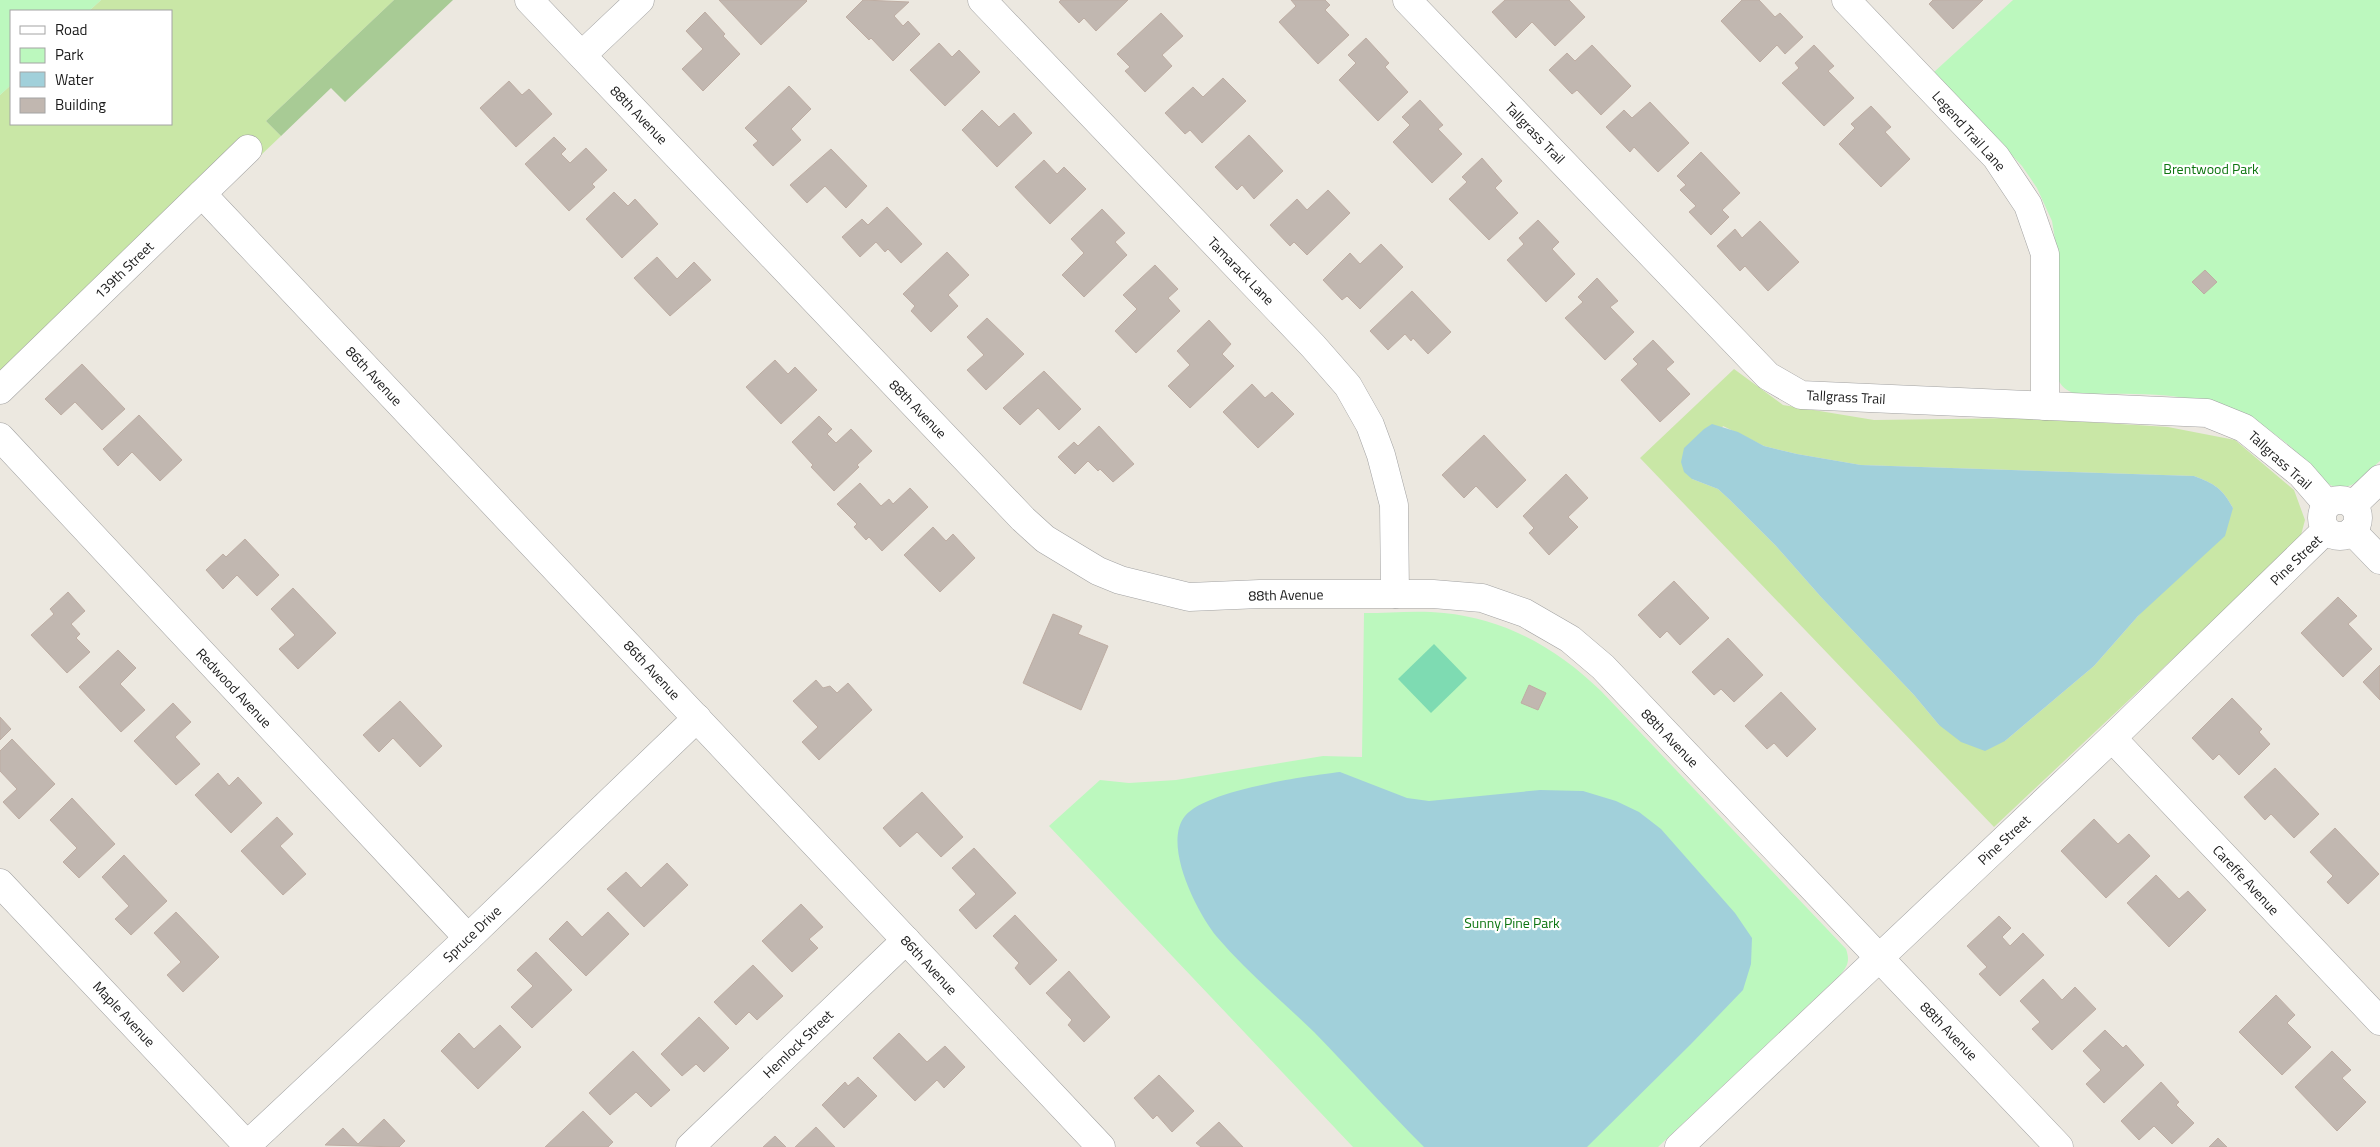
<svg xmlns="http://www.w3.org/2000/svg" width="2380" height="1147" font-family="'Titillium Web',sans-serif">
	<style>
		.grass { fill: #c9e7a6; fill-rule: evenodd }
		.forest { fill: #a8cb95 }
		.park { fill: #bcf8be }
		.pitch { fill: #7edbb2 }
		.water { fill: #a1d0da }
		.building { fill: #c1b7b0; stroke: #beada3 }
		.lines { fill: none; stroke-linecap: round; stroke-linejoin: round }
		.minor-casing { stroke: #a2a2a2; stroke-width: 29 }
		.minor { stroke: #fff; stroke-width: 28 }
		.labels { text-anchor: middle; stroke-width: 4.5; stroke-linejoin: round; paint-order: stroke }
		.street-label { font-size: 14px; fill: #1b1b1b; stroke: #fff }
		.park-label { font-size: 14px; fill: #0d7510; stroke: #fff }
	</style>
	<rect width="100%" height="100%" fill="#ece8e0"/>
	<!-- grass -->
	<g class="grass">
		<polygon points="101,0 394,0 266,121 281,136 261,155 245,142 0,372 0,95 11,85 11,124 171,124 171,11 89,11"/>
		<path d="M1734,369L1783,405L1874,420L2026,418L2168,427L2235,440L2294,490L2305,520L2300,539L1994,827L1640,458ZM1723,426L1764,446L1797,454L1861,465L2194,476C2215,484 2222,488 2233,508L2094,666L2005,741L1939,725L1914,695L1821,597L1776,546L1730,500L1718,489L1692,479Z"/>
	</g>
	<!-- forest -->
	<polygon class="forest" points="394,0 453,0 345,102 331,88 281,136 266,121"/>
	<!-- park -->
	<g class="park">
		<polygon points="0,0 101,0 89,11 11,11 11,85 0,95"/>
		<path d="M2013,0H2380V461C2368,471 2354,491 2336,487C2319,483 2307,461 2294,450C2288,444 2280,438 2273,433C2217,389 2143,394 2075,394C2066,390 2061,387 2057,377V251L2052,221L2037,188L2022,166L1934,72Z"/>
		<path d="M1364,613C1390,613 1418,610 1444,613C1505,619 1557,648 1601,691L1846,949C1850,961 1848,966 1840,975L1658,1147H1353L1049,826L1100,780L1129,783L1176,780L1323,756L1362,757Z"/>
	</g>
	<!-- pitch -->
	<polygon class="pitch" points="1434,644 1467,678 1431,713 1398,679"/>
	<!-- water -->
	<g class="water">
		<path d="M1712,424L1738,432L1764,446L1797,454L1861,465L2194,476C2215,484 2222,488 2233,508L2225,536L2138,616L2094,666L2005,741L1985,751L1961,742L1939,725L1914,695L1821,597L1776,546L1730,500L1718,489L1692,479L1684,472L1681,462L1684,448L1704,429Z"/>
		<path d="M1340,772L1407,798L1429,801L1540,790L1583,791L1616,801L1639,812L1661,829L1735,913L1752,938L1751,964L1743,990L1691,1044L1587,1147H1424C1386,1109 1351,1070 1314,1032C1282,1001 1246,971 1217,937C1197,913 1162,844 1185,816C1206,790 1306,776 1340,772Z"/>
	</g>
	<!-- building -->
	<g class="building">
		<polygon points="719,0 806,0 807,1 761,45"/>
		<polygon points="863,0 909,2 894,16 903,26 908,21 920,34 893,61 871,38 869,40 846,17"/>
		<polygon points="1061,0 1128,0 1096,31 1084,18 1079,23 1059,2"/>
		<polygon points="1291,0 1325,0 1330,5 1325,10 1349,35 1318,64 1279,22 1296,6"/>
		<polygon points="1505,0 1569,0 1585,17 1555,46 1532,22 1516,38 1492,12"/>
		<polygon points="1742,0 1759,0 1775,17 1780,13 1803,37 1785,54 1777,45 1760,62 1721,21"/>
		<polygon points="1933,0 1983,0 1953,29 1929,4"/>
		<polygon points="705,12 725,34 723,36 740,54 703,91 682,69 703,49 686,31"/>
		<polygon points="1161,13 1183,36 1162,55 1172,66 1145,92 1125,71 1130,67 1117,54"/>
		<polygon points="1366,38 1389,63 1385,67 1408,92 1378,121 1339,80 1356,63 1348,55"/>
		<polygon points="939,43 952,57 959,50 980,72 945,106 910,70"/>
		<polygon points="1592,45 1631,86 1601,115 1577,90 1572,94 1549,70 1567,53 1575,61"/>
		<polygon points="1814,45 1834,66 1828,71 1854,98 1824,126 1782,83 1799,68 1795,63"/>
		<polygon points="1223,78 1246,101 1202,143 1190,130 1185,134 1165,113 1193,87 1203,97"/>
		<polygon points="509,81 522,95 529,89 552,114 516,147 480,108"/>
		<polygon points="789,86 811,109 791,129 801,140 773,166 753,145 758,141 745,128"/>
		<polygon points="1420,100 1443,125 1438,129 1462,154 1432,183 1393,142 1410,125 1402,117"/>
		<polygon points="1650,102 1689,143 1658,172 1634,147 1630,152 1606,127 1624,110 1632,118"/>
		<polygon points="1871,106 1891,127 1885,132 1910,159 1881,187 1839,144 1855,128 1851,124"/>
		<polygon points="982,110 999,127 1014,113 1032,133 997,167 962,130"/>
		<polygon points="1249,135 1283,171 1254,199 1242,185 1237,190 1215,167"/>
		<polygon points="554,137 566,149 561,154 570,163 586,148 607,170 592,184 595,187 569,211 525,164"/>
		<polygon points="831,149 867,186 846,208 825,186 807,203 790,185"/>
		<polygon points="1701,152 1740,193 1722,210 1729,217 1711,235 1689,212 1696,206 1680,190 1686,185 1677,176"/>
		<polygon points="1482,158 1502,181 1495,188 1518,213 1489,240 1449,199 1467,182 1462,177"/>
		<polygon points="1044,160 1057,174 1064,167 1086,189 1050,224 1015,187"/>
		<polygon points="1328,190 1350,213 1307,255 1294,242 1290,246 1270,225 1297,199 1307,210"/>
		<polygon points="614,192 628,206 635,199 658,224 622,258 586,219"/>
		<polygon points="887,207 922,244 901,263 888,249 885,252 876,242 860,257 842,237 862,219 868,225"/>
		<polygon points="1102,209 1125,233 1115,242 1127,255 1084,297 1062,275 1084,253 1071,239"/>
		<polygon points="1538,220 1559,242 1552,249 1575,274 1546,302 1507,260 1524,244 1519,238"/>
		<polygon points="1760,221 1799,262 1768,291 1745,266 1740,271 1717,246 1735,229 1742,238"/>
		<polygon points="1381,244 1403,267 1360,309 1347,296 1342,300 1323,280 1350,253 1360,264"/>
		<polygon points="947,252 969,275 948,295 958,306 931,332 911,311 915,306 903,294"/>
		<polygon points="657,257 677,279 694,262 711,280 670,316 634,278"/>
		<polygon points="1155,265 1178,289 1168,298 1180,311 1136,353 1115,331 1137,309 1123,295"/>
		<polygon points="2205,270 2217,282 2204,294 2192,282"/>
		<polygon points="1597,278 1618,301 1610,307 1634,332 1605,360 1565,318 1583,302 1578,297"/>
		<polygon points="1412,291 1451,332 1428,354 1413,338 1411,341 1405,334 1388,350 1370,331"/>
		<polygon points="987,318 1024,354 986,390 967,370 984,355 967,337"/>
		<polygon points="1209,320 1231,344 1222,354 1234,366 1190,408 1168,386 1190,365 1177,351"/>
		<polygon points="1653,340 1674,362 1666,369 1690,394 1660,422 1621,380 1638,364 1633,359"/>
		<polygon points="775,360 788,374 795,367 817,390 781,424 746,387"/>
		<polygon points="82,364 125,409 102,430 75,402 61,415 45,399"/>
		<polygon points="1044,371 1081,409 1059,430 1038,408 1020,425 1003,408"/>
		<polygon points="1252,384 1265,398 1272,392 1294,414 1258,448 1223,412"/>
		<polygon points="139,415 182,460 160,481 132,452 118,466 103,449"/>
		<polygon points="819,416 832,429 827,434 836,443 851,429 872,451 857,465 859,467 834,491 811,467 813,465 792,442"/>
		<polygon points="1099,426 1134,464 1113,482 1100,469 1098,471 1088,461 1075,474 1058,457 1074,442 1078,446"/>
		<polygon points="1484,435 1526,480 1497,508 1476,486 1464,498 1442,475"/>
		<polygon points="1566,474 1588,498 1568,517 1578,527 1549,555 1529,533 1534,528 1523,516"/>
		<polygon points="860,483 881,506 889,499 893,504 910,488 928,507 882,551 869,537 866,540 854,527 857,524 837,504"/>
		<polygon points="933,527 946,541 953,534 975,558 940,592 904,555"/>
		<polygon points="245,539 279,575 257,596 237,575 223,589 206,570 223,554 226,557"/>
		<polygon points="1674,581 1709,618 1680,645 1667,631 1660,638 1638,615"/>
		<polygon points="293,588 336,633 298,669 279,649 295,635 271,609"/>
		<polygon points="68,592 85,611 71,624 80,634 76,638 90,652 67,673 31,635 54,614 50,609"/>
		<polygon points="2338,597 2357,616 2348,624 2372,649 2343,677 2301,633"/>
		<polygon points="1053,614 1082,626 1078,634 1108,646 1081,710 1023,683"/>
		<polygon points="1728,638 1763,675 1734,702 1721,689 1714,695 1692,672"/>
		<polygon points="118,650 136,668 120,684 145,710 121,732 79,687"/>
		<polygon points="2380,665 2380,700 2363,682"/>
		<polygon points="816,680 823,688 830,686 837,693 848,683 872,710 819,760 802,742 818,727 793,701"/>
		<polygon points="1529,685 1546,693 1538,710 1521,703"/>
		<polygon points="1781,692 1816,729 1787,757 1774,743 1767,749 1745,726"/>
		<polygon points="2232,698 2262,729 2259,732 2270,744 2239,775 2219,754 2213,760 2192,738"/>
		<polygon points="400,701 442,746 420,767 393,738 379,752 363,735"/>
		<polygon points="173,703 191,722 175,737 200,764 176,785 134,741"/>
		<polygon points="0,717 11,729 0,740"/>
		<polygon points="12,739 55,784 19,819 3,802 17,789 0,771 0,751"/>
		<polygon points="2275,768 2319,814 2294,838 2271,814 2265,820 2244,797"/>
		<polygon points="218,773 229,786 238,777 262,803 231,833 195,795"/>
		<polygon points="922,792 963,837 941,857 917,832 900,847 883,828"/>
		<polygon points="72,798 115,844 79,878 63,862 77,848 50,820"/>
		<polygon points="277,817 293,834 280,846 306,874 283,895 241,851"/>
		<polygon points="2094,819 2118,844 2129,834 2150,856 2106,898 2061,851"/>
		<polygon points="2335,828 2379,874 2348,904 2327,882 2333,876 2310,852"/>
		<polygon points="974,848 1016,893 976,929 959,910 976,894 952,868"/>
		<polygon points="124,855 167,901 131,935 115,919 129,906 102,877"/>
		<polygon points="667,863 688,885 644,927 607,889 626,872 641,888"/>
		<polygon points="2156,875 2179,899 2188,891 2206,910 2169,947 2127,903"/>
		<polygon points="801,904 823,927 809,939 818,948 792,972 762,941"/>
		<polygon points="176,912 219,957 183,992 167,975 181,962 154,933"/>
		<polygon points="608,912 629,934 586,976 549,939 567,921 582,937"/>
		<polygon points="1015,915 1057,960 1030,985 1015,968 1019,963 993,936"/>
		<polygon points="1999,916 2011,928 2002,937 2010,946 2023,933 2044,955 2000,996 1979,974 1987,967 1967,946"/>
		<polygon points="536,952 572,990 532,1028 511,1007 533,986 517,970"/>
		<polygon points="753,965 783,996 757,1020 749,1012 736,1025 714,1002"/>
		<polygon points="1069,971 1110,1017 1084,1042 1068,1025 1072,1020 1046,993"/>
		<polygon points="2043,979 2062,1000 2075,987 2096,1009 2052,1050 2032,1029 2040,1022 2020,1001"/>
		<polygon points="2276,995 2295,1015 2287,1023 2311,1047 2282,1075 2239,1032"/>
		<polygon points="699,1017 729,1048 704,1072 696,1064 682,1076 661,1054"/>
		<polygon points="500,1025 521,1047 478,1089 441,1051 459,1033 474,1049"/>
		<polygon points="2105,1030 2123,1048 2126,1045 2144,1065 2104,1103 2086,1084 2101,1070 2083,1051"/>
		<polygon points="899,1033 927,1062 945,1046 965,1067 944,1088 937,1080 915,1101 873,1058"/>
		<polygon points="633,1051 670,1090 651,1107 636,1092 610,1115 589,1093"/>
		<polygon points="2332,1051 2351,1070 2342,1078 2366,1102 2337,1131 2295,1087"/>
		<polygon points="1159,1075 1194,1111 1172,1132 1157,1115 1153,1119 1134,1098"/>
		<polygon points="858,1077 877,1096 844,1128 822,1105 845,1082 848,1086"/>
		<polygon points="2161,1082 2179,1102 2176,1105 2194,1123 2172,1144 2154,1126 2139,1140 2121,1121"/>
		<polygon points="583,1111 613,1142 608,1147 545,1147"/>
		<polygon points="384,1119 405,1141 399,1147 325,1145 343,1128 358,1144"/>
		<polygon points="1219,1122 1243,1147 1201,1147 1196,1143"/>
		<polygon points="816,1127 835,1147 795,1147"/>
		<polygon points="775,1136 786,1147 763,1147"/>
		<polygon points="2218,1138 2227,1147 2209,1147"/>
	</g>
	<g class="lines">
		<defs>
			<g id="minor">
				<polyline points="529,0 1023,519 1045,539 1098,571 1120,580 1189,597 1260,594 1433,594 1482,598 1525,613 1570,639 1603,667 2059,1147"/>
				<polyline points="982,0 1313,346 1348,386 1370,425 1381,455 1394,505 1395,594"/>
				<polyline points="1407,0 1768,376 1801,395 2207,413 2244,428 2301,474 2327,504"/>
				<polyline points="1846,0 1996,157 2028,205 2045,254 2045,406"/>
				<polyline points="582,55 640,0"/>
				<polyline points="202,194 1101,1147"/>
				<polyline points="0,390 248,149"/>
				<polyline points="0,437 468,938"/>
				<circle cx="2340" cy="518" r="18"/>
				<polyline points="2353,505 2380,479"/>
				<polyline points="2352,531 2380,560"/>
				<polyline points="2112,738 2380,1021"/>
				<polyline points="0,883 247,1145"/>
				<polyline points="245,1147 468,938 697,718"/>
				<polyline points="690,1147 906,940"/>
				<polyline points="1679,1147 2112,738 2326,530"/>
			</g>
		</defs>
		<!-- minor casing -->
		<use href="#minor" class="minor-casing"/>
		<!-- minor -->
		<use href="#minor" class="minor"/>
	</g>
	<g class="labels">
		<!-- street labels -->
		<g class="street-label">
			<text transform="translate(639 115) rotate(46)" y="5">88th Avenue</text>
			<text transform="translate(1969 131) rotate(48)" y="5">Legend Trail Lane</text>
			<text transform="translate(1535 133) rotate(46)" y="5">Tallgrass Trail</text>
			<text transform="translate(124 270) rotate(-44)" y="5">139th Street</text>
			<text transform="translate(1241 271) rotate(46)" y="5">Tamarack Lane</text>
			<text transform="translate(374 376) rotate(47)" y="5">86th Avenue</text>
			<text transform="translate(1846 397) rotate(3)" y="5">Tallgrass Trail</text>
			<text transform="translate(918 409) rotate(46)" y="5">88th Avenue</text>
			<text transform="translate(2280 460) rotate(42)" y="5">Tallgrass Trail</text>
			<text transform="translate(2296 560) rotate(-44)" y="5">Pine Street</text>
			<text transform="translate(1286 595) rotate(-1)" y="5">88th Avenue</text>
			<text transform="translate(652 670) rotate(47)" y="5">86th Avenue</text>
			<text transform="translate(234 688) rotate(47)" y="5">Redwood Avenue</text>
			<text transform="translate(1670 738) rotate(46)" y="5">88th Avenue</text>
			<text transform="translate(2004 840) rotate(-43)" y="5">Pine Street</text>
			<text transform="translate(2246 880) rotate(47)" y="5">Careffe Avenue</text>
			<text transform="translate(472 934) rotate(-44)" y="5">Spruce Drive</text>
			<text transform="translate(929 965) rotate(47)" y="5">86th Avenue</text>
			<text transform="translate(124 1014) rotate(47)" y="5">Maple Avenue</text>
			<text transform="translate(1949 1031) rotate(46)" y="5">88th Avenue</text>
			<text transform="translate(798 1044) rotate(-44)" y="5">Hemlock Street</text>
		</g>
		<!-- park labels -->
		<g class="park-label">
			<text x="2211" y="174">Brentwood Park</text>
			<text x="1512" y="928">Sunny Pine Park</text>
		</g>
	</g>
	<!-- legend -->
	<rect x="10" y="10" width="162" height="115" fill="#ffffff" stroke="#a4a4a4"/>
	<rect x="20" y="26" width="25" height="8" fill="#ffffff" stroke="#a4a4a4"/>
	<text x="55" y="35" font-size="15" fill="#1b1b1b">Road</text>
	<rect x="20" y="48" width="25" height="15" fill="#bcf8be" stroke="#a4a4a4"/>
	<text x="55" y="60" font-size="15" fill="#1b1b1b">Park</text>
	<rect x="20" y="72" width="25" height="15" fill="#a1d0da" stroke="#a4a4a4"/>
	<text x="55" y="85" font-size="15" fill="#1b1b1b">Water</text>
	<rect x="20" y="98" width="25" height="15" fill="#c1b7b0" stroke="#a4a4a4"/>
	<text x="55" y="110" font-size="15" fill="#1b1b1b">Building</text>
</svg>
